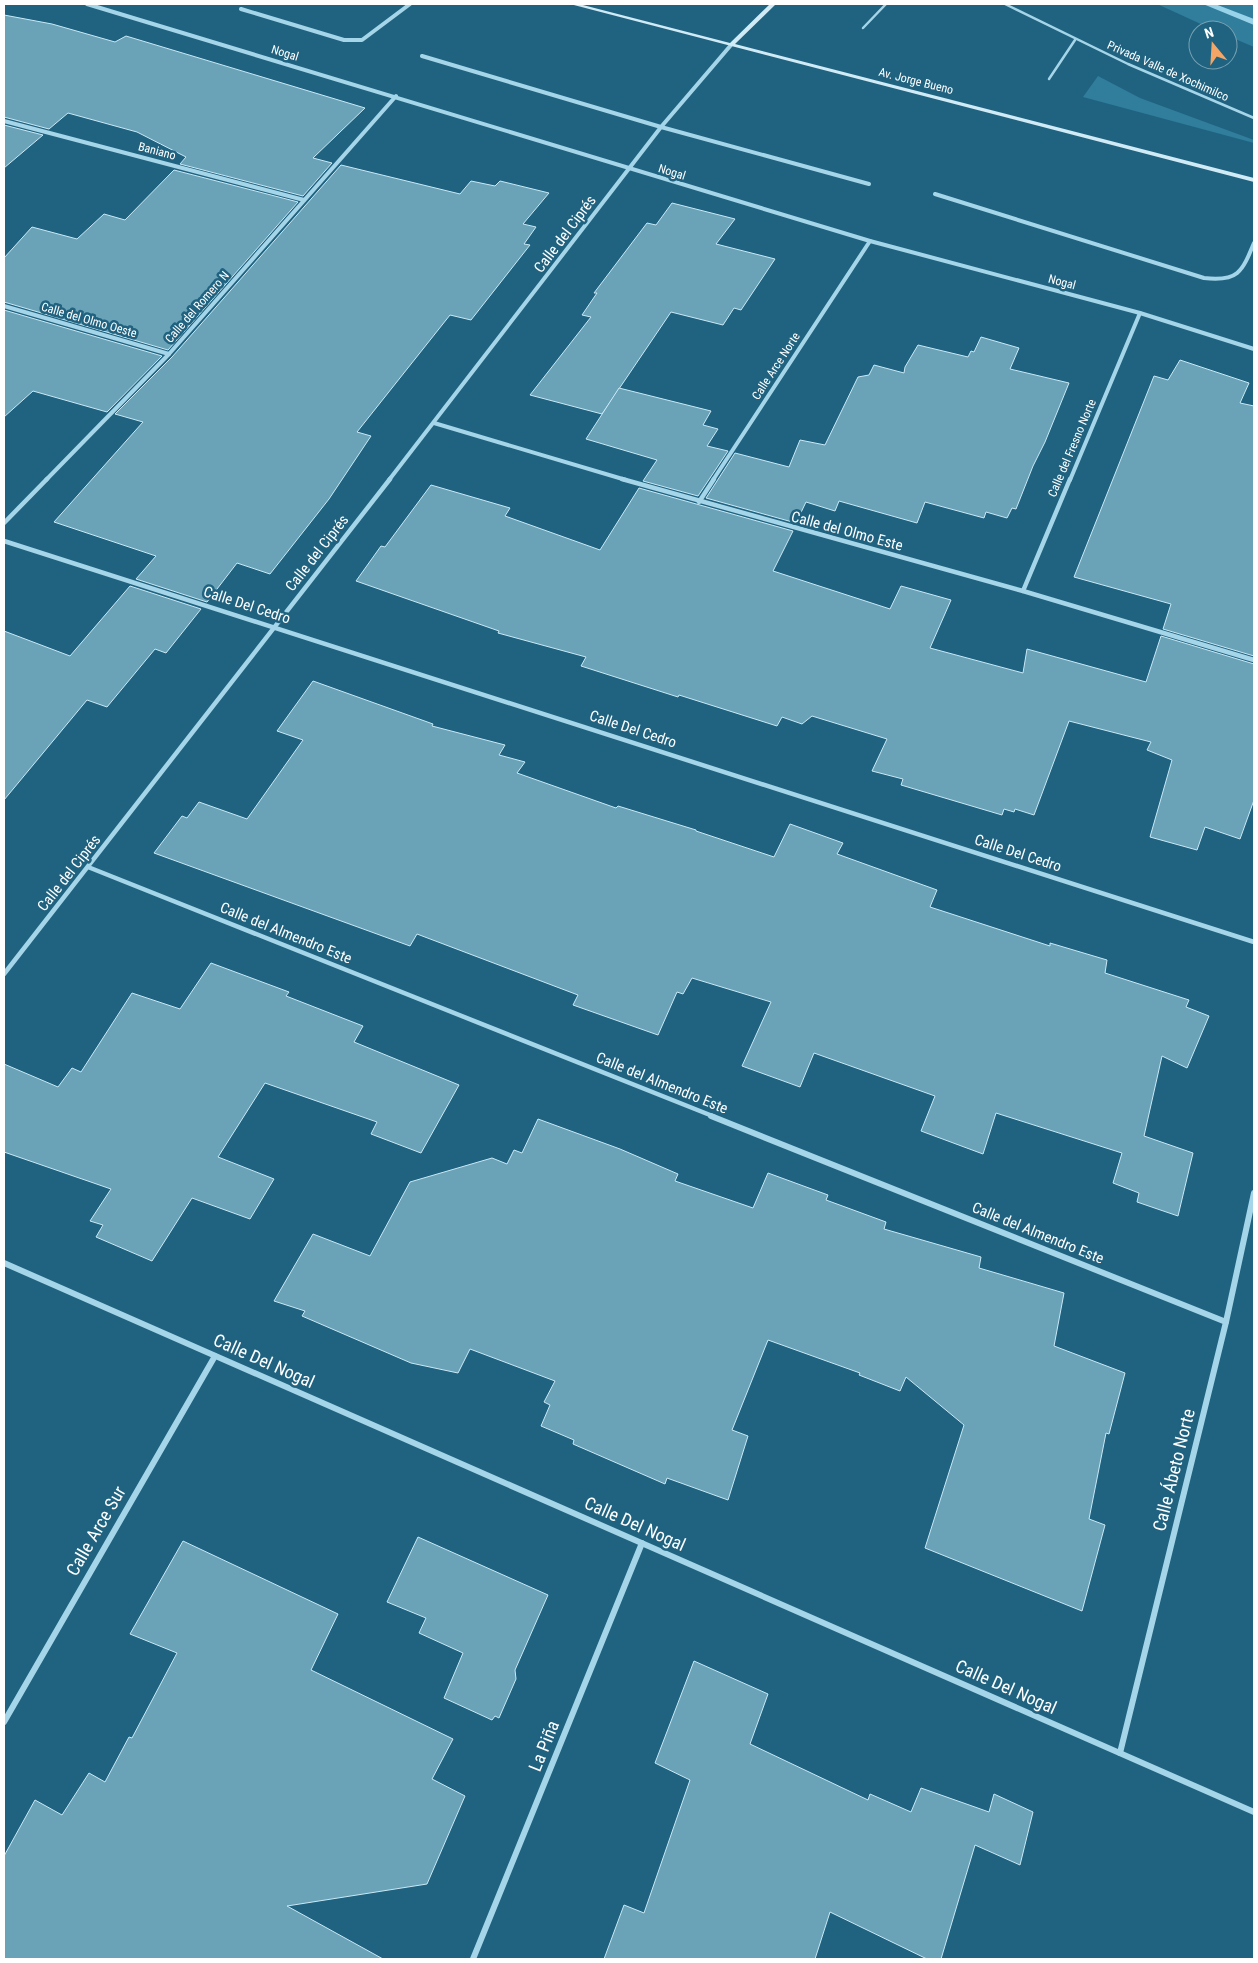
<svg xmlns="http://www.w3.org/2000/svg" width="1258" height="1963" font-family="'Roboto Condensed',sans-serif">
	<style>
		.green { fill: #307d9c }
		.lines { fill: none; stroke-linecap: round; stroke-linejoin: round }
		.stream { fill: #99d3e9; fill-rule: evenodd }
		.building { fill: #6aa2b8; stroke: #c9e9f6 }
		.lane { stroke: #a5d5e8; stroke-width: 2.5 }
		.street-far2 { stroke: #a5d5e8; stroke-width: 4 }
		.street-far1 { stroke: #a5d5e8; stroke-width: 4.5 }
		.street { stroke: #a5d5e8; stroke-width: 6 }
		.secondary { fill: #d0ebf6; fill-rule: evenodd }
		.labels { text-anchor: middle; stroke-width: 5; stroke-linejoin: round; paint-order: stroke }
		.far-street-label { font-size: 12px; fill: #fff; stroke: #206380 }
		.street-label { font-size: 15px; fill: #fff; stroke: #206380 }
		.near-street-label { font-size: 18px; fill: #fff; stroke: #206380 }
	</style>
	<rect width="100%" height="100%" fill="#206380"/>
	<!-- green -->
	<g class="green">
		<polygon points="1157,4 1254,4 1254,47 1228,36 1228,30 1214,30"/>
		<polygon points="1098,76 1140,98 1254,140 1254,143 1083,97"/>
	</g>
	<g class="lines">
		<!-- stream -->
		<polygon class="stream" points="1203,4 1215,4 1254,19 1254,25"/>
	</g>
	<!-- building -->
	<g class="building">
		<polygon points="4,15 52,24 115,42 126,36 365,108 313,158 332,163 303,196 180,164 186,157 137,132 68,113 49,129 4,117"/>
		<polygon points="4,125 43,135 4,168"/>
		<polygon points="341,165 460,194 471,181 495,186 500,181 549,193 523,224 536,227 524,244 530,245 471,320 450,315 357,432 371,436 329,499 270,574 237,563 207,602 136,579 156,556 54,522 143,422 115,414 172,357"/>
		<polygon points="174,170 298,202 168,350 4,302 4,258 32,227 77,239 104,214 125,220"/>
		<polygon points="672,203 735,219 716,244 775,259 741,310 734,308 723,325 671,312 602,414 530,395 591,317 582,315 597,293 594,293 647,223 656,225"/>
		<polygon points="4,310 162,356 107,412 33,391 4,417"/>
		<polygon points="981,337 1019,348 1010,369 1069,383 1045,442 1033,466 1016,509 1012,508 1007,518 986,512 984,518 925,502 917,523 839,501 835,511 806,502 796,523 706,498 735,453 789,467 800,440 825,445 858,377 869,375 874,365 904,373 905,367 918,345 968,357 971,351 974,352"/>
		<polygon points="1180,360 1249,383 1240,403 1254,406 1254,656 1163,629 1171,604 1074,577 1154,376 1168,380"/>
		<polygon points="619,388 711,411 703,425 718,429 707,446 728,451 698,496 643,481 657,460 586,439"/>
		<polygon points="431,485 510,508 505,516 600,550 639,488 793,531 773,571 890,609 901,586 951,600 930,648 1023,673 1027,649 1146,682 1161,636 1254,664 1254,800 1240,839 1205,827 1197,850 1150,837 1172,760 1147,750 1151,742 1069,721 1034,815 1015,809 1014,812 1004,809 1002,815 901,785 903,779 872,771 887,739 812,716 802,724 782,717 777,726 679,695 678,697 581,666 586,657 498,633 499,631 356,581 381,546 385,547"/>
		<polygon points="130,586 201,609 166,653 155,649 107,707 87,700 4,800 4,631 70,656"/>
		<polygon points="313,681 433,724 432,726 505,745 499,755 525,762 517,773 616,808 618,806 696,830 696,831 774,857 790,824 843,843 837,854 937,890 930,907 1050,946 1050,943 1107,960 1105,973 1189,1000 1186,1007 1209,1016 1187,1068 1162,1056 1144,1136 1193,1153 1178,1216 1137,1202 1139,1193 1113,1183 1122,1153 996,1113 983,1154 921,1131 935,1096 814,1053 800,1087 742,1066 771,1002 692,978 683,994 677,992 658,1035 573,1005 578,995 417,934 410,946 154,853 182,816 187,818 199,802 247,819 303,740 277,731"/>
		<polygon points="211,963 289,992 286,996 363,1026 354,1042 459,1085 421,1153 371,1134 377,1122 265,1083 218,1157 274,1179 250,1219 192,1198 152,1261 96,1237 103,1225 90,1221 111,1189 4,1152 4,1064 58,1087 72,1068 81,1072 132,993 180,1009"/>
		<polygon points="538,1119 620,1149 678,1174 675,1181 753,1208 768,1173 828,1195 826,1200 886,1222 884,1229 981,1257 979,1268 1064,1293 1054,1346 1125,1373 1109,1434 1106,1433 1089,1519 1105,1525 1082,1611 925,1548 964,1425 906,1377 900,1391 859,1375 860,1373 768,1340 732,1430 748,1436 728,1500 667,1478 665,1484 573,1444 574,1440 541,1426 550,1405 544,1402 555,1381 470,1349 458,1373 411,1363 302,1316 305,1311 274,1301 313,1234 370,1256 410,1182 492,1158 507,1164 514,1150 522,1153"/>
		<polygon points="418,1537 548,1595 515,1670 516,1679 499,1718 495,1716 492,1720 444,1698 463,1653 419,1633 426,1618 387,1602"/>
		<polygon points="183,1541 338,1614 311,1670 453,1739 432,1779 465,1796 427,1884 287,1906 383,1959 4,1959 4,1856 35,1800 62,1815 89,1773 105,1782 129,1737 132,1738 177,1653 130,1634"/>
		<polygon points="694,1661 768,1694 750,1744 868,1800 870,1794 911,1812 921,1788 989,1812 994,1794 1033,1812 1020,1865 975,1845 941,1959 927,1959 830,1912 815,1959 604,1959 624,1905 644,1913 690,1780 655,1763"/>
	</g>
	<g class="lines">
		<!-- lane -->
		<g class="lane">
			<polyline points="1005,4 1128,64 1254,118"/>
			<polyline points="863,28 886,4"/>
			<polyline points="1049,79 1075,40"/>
		</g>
		<!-- street-far2 -->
		<g class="street-far2">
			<polyline points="87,4 870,241 1140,313 1254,349"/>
			<polyline points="241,9 344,40 362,40 410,4"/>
			<polyline points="422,56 661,127 731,45"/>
			<polyline points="4,121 304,200"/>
			<path d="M935,194L1204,278C1238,282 1242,272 1254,243"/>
			<polyline points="4,306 169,354"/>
			<polyline points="434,423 626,480"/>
			<polyline points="46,480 169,354 396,96"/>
			<polyline points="389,480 661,127 869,184"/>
			<polyline points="713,480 870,241"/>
			<polyline points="1070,480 1140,313"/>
		</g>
		<!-- street-far1 -->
		<g class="street-far1">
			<polyline points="622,479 1023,591 1254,660"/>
			<polyline points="699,502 714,479"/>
			<polyline points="4,523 47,479"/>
			<polyline points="4,541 1254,942"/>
			<polyline points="1023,591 1070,479"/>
			<polyline points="88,867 715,1117"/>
			<polyline points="4,974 390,479"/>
		</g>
		<!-- street -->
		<g class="street">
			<polyline points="711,1116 1226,1322"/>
			<polyline points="4,1263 1254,1812"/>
			<polyline points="4,1722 215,1356"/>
			<polyline points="1120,1753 1226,1322 1254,1193"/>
			<polyline points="473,1959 642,1543"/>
		</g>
		<!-- secondary -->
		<polygon class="secondary" points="570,4 579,4 730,43 770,4 776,4 735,44 1254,178 1254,182"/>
	</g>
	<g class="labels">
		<!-- far-street labels -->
		<g class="far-street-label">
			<text transform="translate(285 53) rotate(17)" y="4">Nogal</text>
			<text transform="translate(1168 71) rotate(24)" y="4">Privada Valle de Xochimilco</text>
			<text transform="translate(916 81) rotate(14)" y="4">Av. Jorge Bueno</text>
			<text transform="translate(157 151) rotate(15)" y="4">Baniano</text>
			<text transform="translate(672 172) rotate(17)" y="4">Nogal</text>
			<text transform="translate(1062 282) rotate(15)" y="4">Nogal</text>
			<text transform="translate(197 307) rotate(-49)" y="4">Calle del Romero N</text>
			<text transform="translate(89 320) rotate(16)" y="4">Calle del Olmo Oeste</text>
			<text transform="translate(776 366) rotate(-57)" y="4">Calle Arce Norte</text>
			<text transform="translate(1072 448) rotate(-67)" y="4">Calle del Fresno Norte</text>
		</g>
		<!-- street labels -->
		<g class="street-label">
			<text transform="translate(565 234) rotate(-53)" y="5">Calle del Ciprés</text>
			<text transform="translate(847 531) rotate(15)" y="5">Calle del Olmo Este</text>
			<text transform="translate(317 553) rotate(-52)" y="5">Calle del Ciprés</text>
			<text transform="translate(247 605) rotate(18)" y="5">Calle Del Cedro</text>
			<text transform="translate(633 729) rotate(18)" y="5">Calle Del Cedro</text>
			<text transform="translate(1018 853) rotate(18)" y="5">Calle Del Cedro</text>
			<text transform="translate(69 873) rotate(-52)" y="5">Calle del Ciprés</text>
			<text transform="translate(286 933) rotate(22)" y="5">Calle del Almendro Este</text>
			<text transform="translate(662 1083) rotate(22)" y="5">Calle del Almendro Este</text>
			<text transform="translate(1038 1233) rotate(22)" y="5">Calle del Almendro Este</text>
		</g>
		<!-- near-street labels -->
		<g class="near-street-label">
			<text transform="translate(264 1361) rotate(24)" y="6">Calle Del Nogal</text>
			<text transform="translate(1174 1470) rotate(-76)" y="6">Calle Ábeto Norte</text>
			<text transform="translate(635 1524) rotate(24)" y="6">Calle Del Nogal</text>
			<text transform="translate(96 1531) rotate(-60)" y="6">Calle Arce Sur</text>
			<text transform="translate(1006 1687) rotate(24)" y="6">Calle Del Nogal</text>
			<text transform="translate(544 1746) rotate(-68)" y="6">La Piña</text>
		</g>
	</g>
	<!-- border -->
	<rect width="1258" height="1963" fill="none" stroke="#ffffff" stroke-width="10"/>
	<!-- north arrow -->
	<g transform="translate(1213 45) rotate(342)"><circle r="24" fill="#206380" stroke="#79a1b3"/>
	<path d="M0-4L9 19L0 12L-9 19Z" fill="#f5a666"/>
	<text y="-8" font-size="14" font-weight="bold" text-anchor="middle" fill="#ffffff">N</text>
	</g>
</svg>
